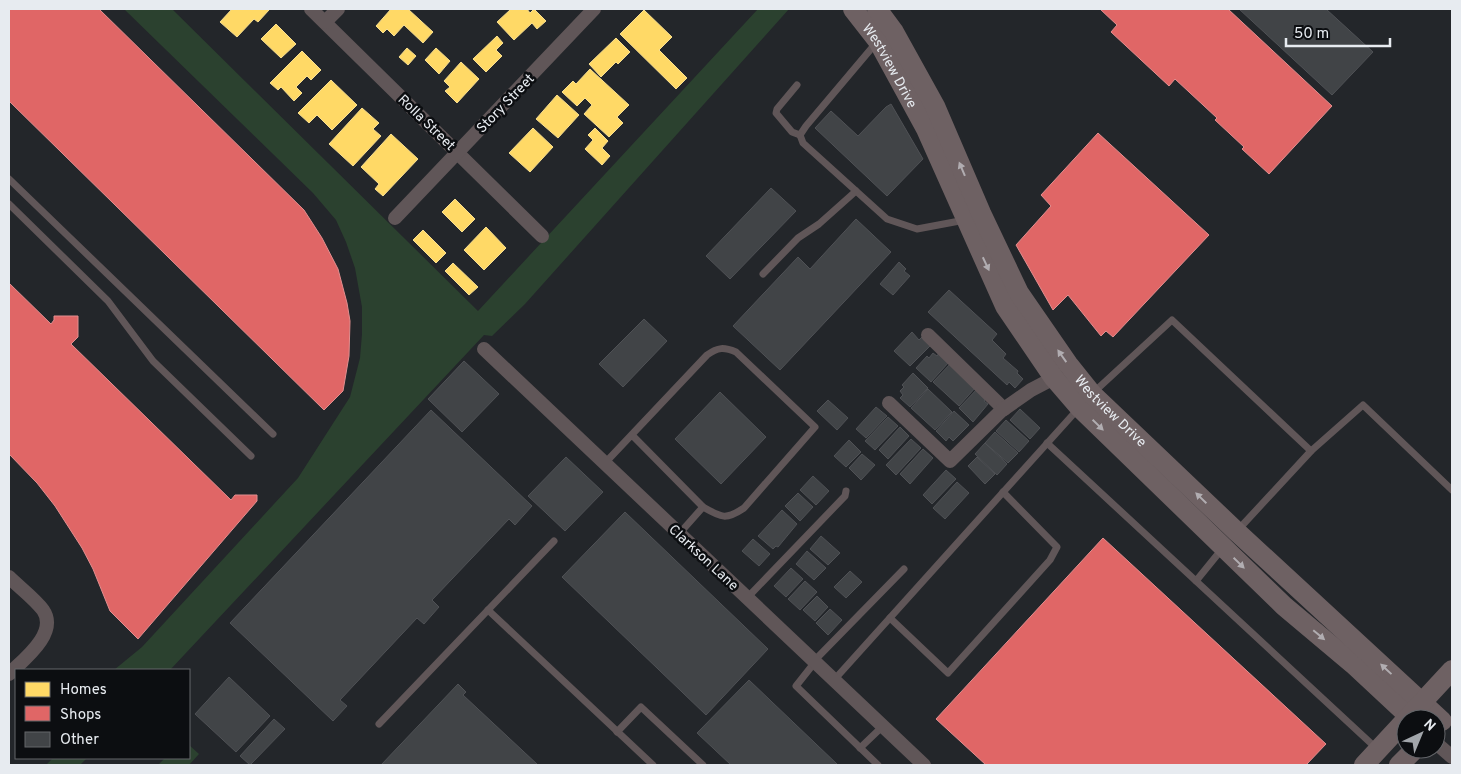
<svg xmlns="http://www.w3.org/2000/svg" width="1461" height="774" font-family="Overpass,sans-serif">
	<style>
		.green { fill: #2b412f }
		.homes { fill: #ffd966; stroke: #f8de8f }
		.shops { fill: #e06666; stroke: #e28e8f }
		.building { fill: #414447; stroke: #4f5155 }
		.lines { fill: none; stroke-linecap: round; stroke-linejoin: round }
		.lane { stroke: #605658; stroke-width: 7 }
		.street { stroke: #605658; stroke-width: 14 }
		.secondary { stroke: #6e6163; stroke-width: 20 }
		.oneway { fill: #b1adb1 }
		.labels { text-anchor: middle; stroke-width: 5; stroke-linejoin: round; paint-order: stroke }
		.street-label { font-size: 14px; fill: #e7ebf0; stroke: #0c0e11 }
	</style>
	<rect width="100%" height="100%" fill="#23262a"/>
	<!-- green -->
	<g class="green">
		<polygon points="124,9 172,9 478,311 758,9 789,9 525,304 492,336 484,335 170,670 114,670 142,647 298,478 350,397 360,358 362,334 362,307 355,268 346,242 336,220 313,193"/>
		<polygon points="189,745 199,754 189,765 158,765 165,758 189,758"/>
		<polygon points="53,758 87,758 80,765 46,765"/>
	</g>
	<!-- homes -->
	<g class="homes">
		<polygon points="232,9 268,9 269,10 258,22 254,19 237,37 220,22"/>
		<polygon points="391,9 408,9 433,32 423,43 404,25 394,36 387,29 383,33 376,26"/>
		<polygon points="511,9 527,9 530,13 534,9 546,21 537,29 532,23 514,40 497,22"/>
		<polygon points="644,10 672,37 659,50 687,78 676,89 620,34"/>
		<polygon points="276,24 296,44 281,58 261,39"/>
		<polygon points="497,36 503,43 496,50 502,56 486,72 473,59"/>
		<polygon points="616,38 630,52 618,64 616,62 601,77 589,64"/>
		<polygon points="407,48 416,56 408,65 399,57"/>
		<polygon points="436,48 450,61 439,74 425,60"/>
		<polygon points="302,51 321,70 311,80 307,76 296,87 302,93 294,101 281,87 278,90 270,83"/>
		<polygon points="461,62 479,79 457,103 445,91 450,87 444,81"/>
		<polygon points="590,69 629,105 617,117 623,123 609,137 584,114 592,105 585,98 577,106 562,92 573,81 576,84"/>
		<polygon points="331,80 357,105 332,130 317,115 309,123 298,113"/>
		<polygon points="557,95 579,115 558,138 536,119"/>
		<polygon points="362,108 379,123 373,129 381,136 353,166 329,144"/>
		<polygon points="533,128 553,147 530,172 509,153"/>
		<polygon points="595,128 608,141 602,148 610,156 602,165 585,149 593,140 588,135"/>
		<polygon points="391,134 418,159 383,196 375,189 379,184 361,167"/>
		<polygon points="455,199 475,219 462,232 442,212"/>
		<polygon points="486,227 506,248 484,270 464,250"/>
		<polygon points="423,230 446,253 436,263 413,240"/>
		<polygon points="453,263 478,287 469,295 445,271"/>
	</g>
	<!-- shops -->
	<g class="shops">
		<polygon points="9,9 99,9 304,210 322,238 338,269 347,303 350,321 349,356 343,391 324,410 9,101"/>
		<polygon points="1100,9 1228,9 1332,106 1269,174 1242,149 1244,147 1215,120 1217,118 1175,79 1169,86 1111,32 1117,25"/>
		<polygon points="1098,133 1209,235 1113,337 1106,331 1101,336 1068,295 1053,310 1016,245 1051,206 1041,195"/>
		<polygon points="9,283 51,324 54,320 54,316 78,316 78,337 71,344 231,500 235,495 257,495 257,501 138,639 110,611 93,569 82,548 55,506 37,483 9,454"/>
		<polygon points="1103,538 1326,744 1306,765 986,765 936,719"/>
	</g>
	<!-- building -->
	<g class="building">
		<polygon points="1239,9 1326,9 1373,52 1332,95"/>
		<polygon points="891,104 923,159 887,196 815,128 831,111 858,136 886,107"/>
		<polygon points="771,188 796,211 730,279 706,256"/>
		<polygon points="856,219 891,252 780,370 733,326 798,257 810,269"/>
		<polygon points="899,262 906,269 904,271 910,276 893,295 880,284"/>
		<polygon points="949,290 997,334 992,340 1006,354 1003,358 1018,371 1017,373 1023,379 1015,388 1009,382 1007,385 928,312"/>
		<polygon points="644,319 667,341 623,387 599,364"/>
		<polygon points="912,332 919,340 922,337 931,345 910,366 894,351"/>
		<polygon points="933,353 937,356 939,353 949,362 931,382 916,368 927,356 929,358"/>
		<polygon points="464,361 499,394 462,432 428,399"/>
		<polygon points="951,363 976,387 959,406 933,382"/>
		<polygon points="913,373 928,388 910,407 900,398 903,395 900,391 904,387 902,385"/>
		<polygon points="978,388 987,397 984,401 988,404 973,422 959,408"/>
		<polygon points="928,389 952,412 935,430 911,408"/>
		<polygon points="720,392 766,437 721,484 675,439"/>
		<polygon points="828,400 848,418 837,430 817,411"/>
		<polygon points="876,407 887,416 866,438 856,429"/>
		<polygon points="1020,409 1040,428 1030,439 1010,420"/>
		<polygon points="431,410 532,506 515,525 509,519 432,600 439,607 424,624 417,618 340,700 347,706 333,721 230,623"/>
		<polygon points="954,411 969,425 953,441 949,437 946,441 936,431"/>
		<polygon points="888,417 898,426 875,450 865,441"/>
		<polygon points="1006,420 1029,441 1019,452 996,431"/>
		<polygon points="900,427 909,436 888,459 879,450"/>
		<polygon points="995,432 1018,453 1008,463 985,443"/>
		<polygon points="911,439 921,448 896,475 886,465"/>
		<polygon points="849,440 861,452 846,467 834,456"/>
		<polygon points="985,443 1007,464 997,475 975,454"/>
		<polygon points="923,449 933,458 910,484 900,474"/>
		<polygon points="862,454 875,465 861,480 849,468"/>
		<polygon points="566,457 603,492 565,531 528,496"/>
		<polygon points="977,457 995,474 985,484 968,466"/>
		<polygon points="946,470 956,479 932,504 923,495"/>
		<polygon points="813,476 829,491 816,505 800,490"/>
		<polygon points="957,482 969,493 945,519 933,508"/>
		<polygon points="798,493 813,507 800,521 785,506"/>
		<polygon points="782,510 797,524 778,547 776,546 773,549 758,536"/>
		<polygon points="625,512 768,649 706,715 562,577"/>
		<polygon points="821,536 840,553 828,565 810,549"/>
		<polygon points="753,539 770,554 759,566 742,551"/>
		<polygon points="807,551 826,568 814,580 796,564"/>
		<polygon points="791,568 803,579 786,597 774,586"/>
		<polygon points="850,571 862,582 846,598 834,587"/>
		<polygon points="805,581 817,592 800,610 788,599"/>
		<polygon points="817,596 828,607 815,621 803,610"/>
		<polygon points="830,609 842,620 828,635 816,623"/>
		<polygon points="229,677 270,716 236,752 195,714"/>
		<polygon points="749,680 838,765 731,765 697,733"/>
		<polygon points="458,684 466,692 463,695 538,765 381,765"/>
		<polygon points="274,719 285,729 250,765 240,756"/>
	</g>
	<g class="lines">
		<!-- lane -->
		<g class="lane">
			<polyline points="876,43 806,126 800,135 803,143 887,219 917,229 965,220"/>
			<polyline points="797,85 777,109 776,113 792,132 800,135"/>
			<polyline points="9,179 273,434"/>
			<polyline points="9,204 108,301 153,361 251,456"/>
			<polyline points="763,274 798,238 819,224 856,191"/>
			<polyline points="1094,392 1172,320 1311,451 1237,531"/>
			<polyline points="1047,443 1196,581 1222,549"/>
			<polyline points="1311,451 1363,405 1452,490"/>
			<path d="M605,463L707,355C718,347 724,347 736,352L815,427L744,508C726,520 722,518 703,507L632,435"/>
			<polyline points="679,534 703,507"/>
			<polyline points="1196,581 1376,748"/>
			<polyline points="747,598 845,496 846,491"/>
			<polyline points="488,610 653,765"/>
			<polyline points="890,618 948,673 1050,560 1057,547 1003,492"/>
			<polyline points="814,661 904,569"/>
			<polyline points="815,662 796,686 878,765"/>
			<polyline points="834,680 1078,409"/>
			<polyline points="379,724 554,541"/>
			<polyline points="617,732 641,707 703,765"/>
			<polyline points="860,748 883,726"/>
		</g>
		<!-- street -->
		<g class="street">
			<polyline points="311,9 542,236"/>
			<polyline points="325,22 338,9"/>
			<polyline points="395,218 594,9"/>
			<polyline points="928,335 1004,409"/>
			<polyline points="484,349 924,765"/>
			<polyline points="889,403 950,461 1001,411 1031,390 1054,378"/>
			<path d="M9,577C19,587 35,599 43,610C59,633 23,660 9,674"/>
			<polyline points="1436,743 1452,757"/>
		</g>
		<!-- secondary -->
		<g class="secondary">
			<path id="s1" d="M853,9L878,41L926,129L1005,306L1054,378L1079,407L1284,606L1353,664L1412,719"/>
			<path id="s2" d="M877,9L894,32L935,106L981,213L1019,293L1068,364L1092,394L1237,532L1442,721"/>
			<polyline points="1364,765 1452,670"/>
			<polyline points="1399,765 1415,749"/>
		</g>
	</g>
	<!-- one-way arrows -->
	<defs><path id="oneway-solid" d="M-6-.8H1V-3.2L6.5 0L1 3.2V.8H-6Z" transform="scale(1.25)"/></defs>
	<g class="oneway">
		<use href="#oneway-solid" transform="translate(962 169) rotate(-113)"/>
		<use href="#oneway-solid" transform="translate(986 264) rotate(65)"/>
		<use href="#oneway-solid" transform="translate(1062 356) rotate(-125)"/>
		<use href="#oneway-solid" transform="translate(1098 425) rotate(44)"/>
		<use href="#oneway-solid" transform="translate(1201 498) rotate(-136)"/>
		<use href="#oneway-solid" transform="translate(1239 563) rotate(44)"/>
		<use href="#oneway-solid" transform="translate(1319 635) rotate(40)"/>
		<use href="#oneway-solid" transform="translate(1386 669) rotate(-137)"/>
	</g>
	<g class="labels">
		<!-- street labels -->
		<g class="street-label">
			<text dy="5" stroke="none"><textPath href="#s1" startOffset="68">Westview Drive</textPath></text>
			<text transform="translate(505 103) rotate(-46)" y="5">Story Street</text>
			<text transform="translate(427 122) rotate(44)" y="5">Rolla Street</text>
			<text dy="5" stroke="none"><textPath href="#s2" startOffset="468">Westview Drive</textPath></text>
			<text transform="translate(704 557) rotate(43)" y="5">Clarkson Lane</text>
		</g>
	</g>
	<!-- border -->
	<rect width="1461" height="774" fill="none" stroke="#e7ebf0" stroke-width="20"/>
	<!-- legend -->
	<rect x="15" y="669" width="175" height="90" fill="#0c0e11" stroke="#64666a"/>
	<rect x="25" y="682" width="25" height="15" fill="#ffd966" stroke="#64666a"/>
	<text x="60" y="694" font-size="15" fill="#e7ebf0">Homes</text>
	<rect x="25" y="706" width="25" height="15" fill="#e06666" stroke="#64666a"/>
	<text x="60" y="719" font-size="15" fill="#e7ebf0">Shops</text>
	<rect x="25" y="732" width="25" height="15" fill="#414447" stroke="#64666a"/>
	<text x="60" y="744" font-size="15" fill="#e7ebf0">Other</text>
	<!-- north arrow -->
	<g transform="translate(1421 734) rotate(44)"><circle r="24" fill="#0c0e11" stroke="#64666a"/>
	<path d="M0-4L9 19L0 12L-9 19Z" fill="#a2a6ab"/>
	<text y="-8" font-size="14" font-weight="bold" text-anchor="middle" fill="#e7ebf0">N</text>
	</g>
	<!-- scale -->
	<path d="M1286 38v8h104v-8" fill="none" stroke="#e7ebf0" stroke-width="2.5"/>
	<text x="1294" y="38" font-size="15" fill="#e7ebf0" stroke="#0c0e11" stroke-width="4" paint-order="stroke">50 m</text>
</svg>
